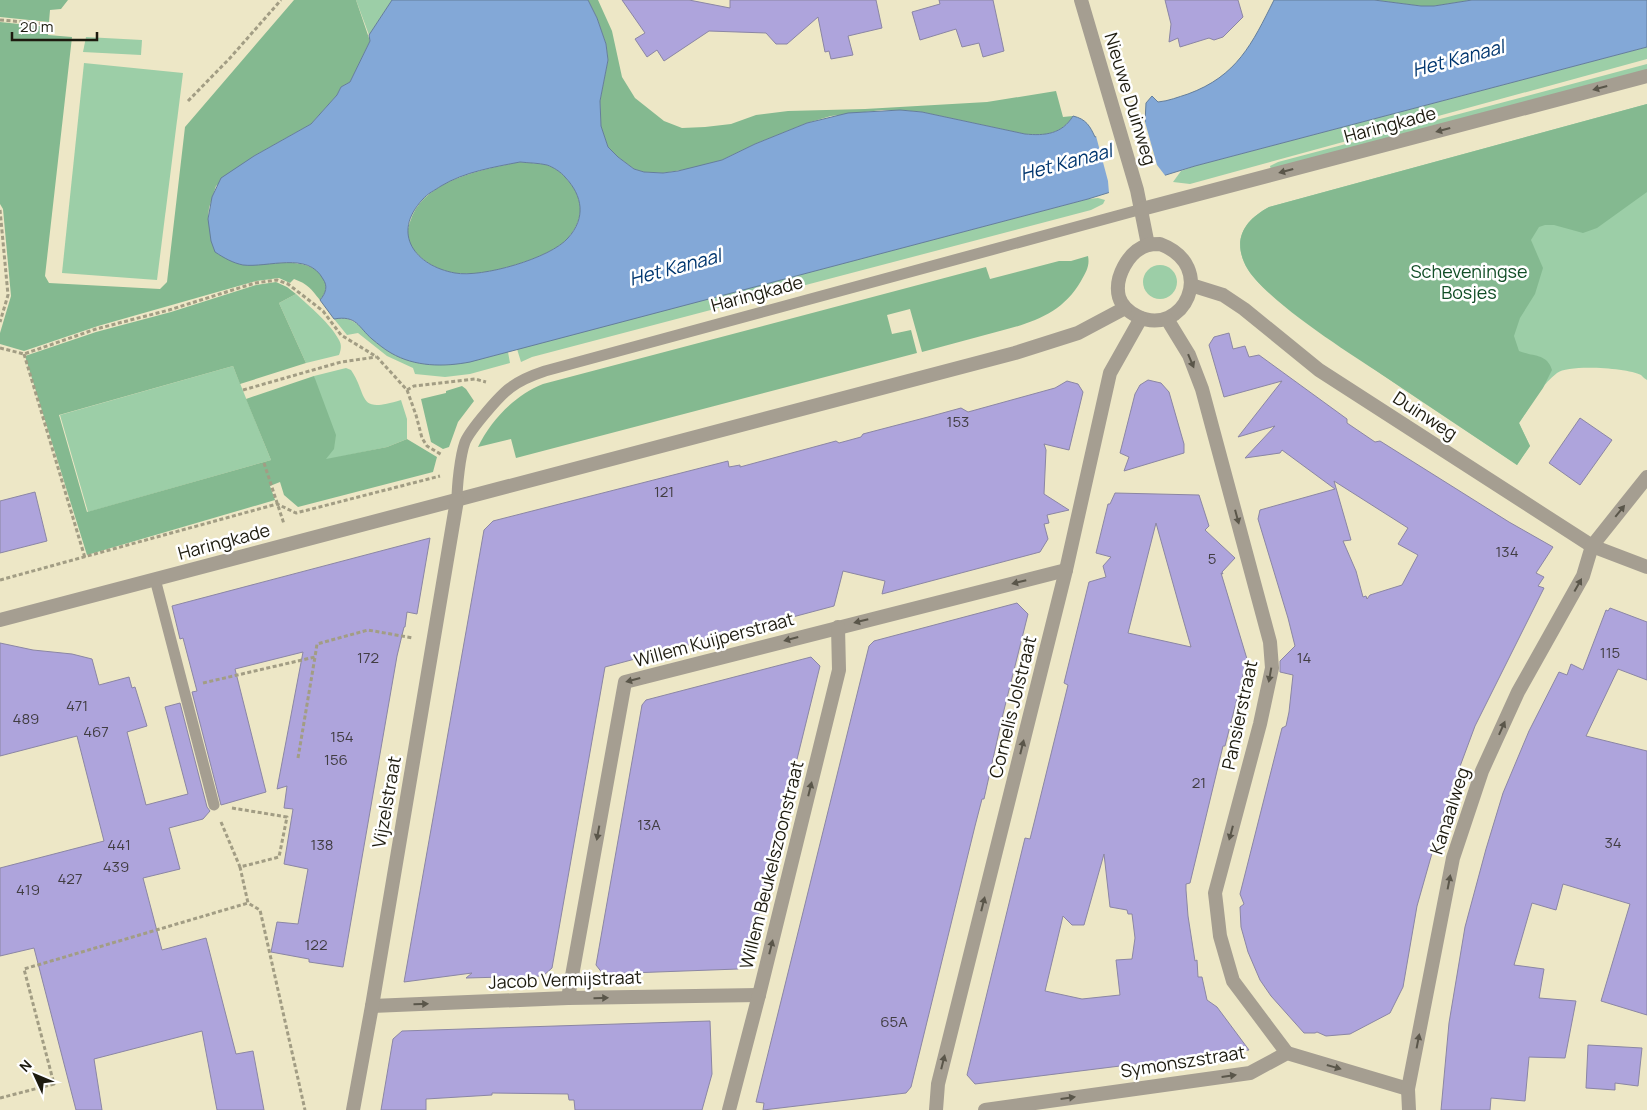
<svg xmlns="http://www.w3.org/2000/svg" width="1647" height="1110" font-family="Manrope,sans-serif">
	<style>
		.green { fill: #9ccea7 }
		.forest { fill: #84b990 }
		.water { fill: #83a8d7; stroke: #647e9b; fill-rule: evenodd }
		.pier { fill: #ede7c6 }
		.building { fill: #aea4dc; stroke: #8b86a4; fill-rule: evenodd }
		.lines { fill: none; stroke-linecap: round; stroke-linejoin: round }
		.path { stroke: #a29d84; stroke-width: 3; stroke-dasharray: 4 2.5; stroke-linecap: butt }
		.service { stroke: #a59e91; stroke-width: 11 }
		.minor { stroke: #a59e91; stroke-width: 14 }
		.oneway { fill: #5a564a }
		.labels { text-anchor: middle; stroke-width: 5; stroke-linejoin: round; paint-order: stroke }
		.number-label { font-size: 15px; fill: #413d42 }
		.street-label { font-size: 18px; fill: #1d1b0f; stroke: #fff }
		.park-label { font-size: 18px; fill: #124e27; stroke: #fff }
		.water-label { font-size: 19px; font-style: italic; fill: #00366f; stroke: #fff }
	</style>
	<rect width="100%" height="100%" fill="#ede7c6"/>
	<!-- green -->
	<g class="green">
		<polygon points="356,0 392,0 369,35"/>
		<polygon points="86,37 142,40 141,55 83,52"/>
		<polygon points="1647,47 1647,59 1190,184 1173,182 1181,171 1195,166"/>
		<polygon points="84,63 183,73 157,280 62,273"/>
		<polygon points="1647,64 1647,70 1271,170 1270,166 1278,162"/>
		<path d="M1647,104V380C1645,379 1643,377 1641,375C1627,368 1569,364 1557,373C1541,385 1530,407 1519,423L1530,446L1517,465C1474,436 1430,407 1387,378C1350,352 1311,327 1276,298C1264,288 1250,277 1244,262C1233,236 1247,219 1269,207Z"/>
		<polygon points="1098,198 1105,200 1103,204 1091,210 532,357 521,362 517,349 1088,199"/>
		<circle cx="1160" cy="282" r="17"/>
		<path d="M296,294C309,306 331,324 339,340C342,345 341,350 339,355L306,363L279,303Z"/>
		<path d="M343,318C359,320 367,335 379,345C421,376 462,364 508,352L510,363L470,374L445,377L415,374L413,368L387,356L358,333L347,335L334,319Z"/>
		<polygon points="233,366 271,460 88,512 60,415"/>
		<path d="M346,368L351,370C369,397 356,414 401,400L407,419V439L387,447L325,460L314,376Z"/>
	</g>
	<!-- forest -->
	<g class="forest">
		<polygon points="0,0 68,0 61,9 50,10 49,22 0,17"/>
		<path d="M294,0H356L370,41L350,82L341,87L337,95L311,124L254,156L216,186L209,208L208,219L242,265C266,266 309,254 323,278C328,286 326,293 320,300C311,289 308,284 294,279L290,283L279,278L256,281L98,326L24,351L0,344V333L11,296L3,209L0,204V22L48,27V35L72,37L45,276L49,283L160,289L167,282L185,127Z"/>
		<path d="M588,0H598L612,31L622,77L635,98L664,121L682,128L705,127L731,124L756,115L788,111L865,109L987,102L1056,91L1063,117L1073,116C1062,134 1045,136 1025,134L922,112L900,110H882L831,116L807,123L755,144L722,160L694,168L663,173L644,172L634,169L618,157L608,147L601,127L600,101L608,60L606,44L597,18Z"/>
		<polygon points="1374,0 1472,0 1434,6 1421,6"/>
		<path d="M1647,104V192L1597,228L1583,233L1554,225H1545L1539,227L1531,240L1543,268L1535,294L1520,318L1514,336L1519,351C1533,357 1547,353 1552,370L1543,388L1519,423L1530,446L1517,465C1474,436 1430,407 1387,378C1354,356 1257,296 1244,262C1233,236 1247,219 1269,207Z"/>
		<path d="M520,162C529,163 539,163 547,165C553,167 561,172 565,177C583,196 586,217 568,238C551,258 482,278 455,273C437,270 423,262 411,247C406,241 407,229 410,222C422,180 483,169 520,162Z"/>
		<path d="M1088,256C1090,266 1086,272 1081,281C1060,318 1023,325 985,335C964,341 943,346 922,352L910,309L887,315L892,334L911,330L917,353L516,458L511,439L478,447C491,420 515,395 543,384L986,267L990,279L1059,261H1071Z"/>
		<polygon points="276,282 287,287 296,294 279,303 306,363 240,384 233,366 59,415 87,512 271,460 246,399 314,376 336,435 334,449 326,459 387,447 407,439 437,457 433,472 298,507 284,495 280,482 270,486 275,500 87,555 25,356 96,332 171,312 256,285"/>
		<polygon points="462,386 466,389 474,401 458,422 449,447 443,449 431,442 421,399 446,393 446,391"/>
	</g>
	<!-- water -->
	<path class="water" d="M392,0H588L597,18L606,44L608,60L600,101L601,126L608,147L618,157L634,169L644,172L663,173L678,171L722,160L755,144L807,123L848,113L900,110L922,112L1025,134C1045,136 1062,134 1073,116C1086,119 1090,126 1095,137L1145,122L1146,103L1152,96L1158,102C1169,101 1178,97 1188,94C1237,76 1252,44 1274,0H1374L1421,6H1434L1472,0H1647V47L1195,166L1088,199L470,362C444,367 415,367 391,353C384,349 378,344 372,339C358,327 357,315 334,319L320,300C326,293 328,286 323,279C308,251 268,268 243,265C233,263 224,258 215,252L211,241L208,219L212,197L221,178L254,156L311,124L337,95L341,87L350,82L370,41L369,35ZM520,162C529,163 539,163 547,165C553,167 561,172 565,177C583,196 586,218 568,238C551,258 482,278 455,273C416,266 390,234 423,199C427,194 435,190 441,186C464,172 494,167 520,162Z"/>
	<!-- pier -->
	<polygon class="pier" points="1144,108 1145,122 1157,165 1167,178 1107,196 1109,193 1108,181 1096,136 1091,126 1093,125 1096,134 1143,120 1142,109"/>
	<!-- building -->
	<g class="building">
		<polygon points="622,0 689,0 730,8 730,0 876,0 882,28 848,36 853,55 831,59 829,51 825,52 818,17 787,44 776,44 766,33 709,31 664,61 657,50 647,57 635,39 645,33"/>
		<polygon points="939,0 993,0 1004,51 983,57 979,43 962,47 956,29 920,40 912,12 940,4"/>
		<polygon points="1165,0 1238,0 1243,17 1223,37 1214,40 1209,38 1180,47 1178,38 1169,42 1171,24"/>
		<path d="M1229,333L1233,349L1245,346L1249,357L1259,355L1347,419V423L1375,442L1380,441L1509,522L1553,547L1536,573L1544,577L1538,586L1544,588L1475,726L1446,804L1417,906L1403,987L1390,1013L1350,1034L1326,1036L1317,1032L1315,1033H1304L1271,996L1260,980L1248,952L1241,927L1240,907L1244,904L1240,894L1282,728L1286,726L1289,712L1293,675L1280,672V661L1295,646L1288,618L1258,519L1260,510L1335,489L1282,450L1280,453L1245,458L1275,426L1238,437L1282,381L1224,397L1209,345L1214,337ZM1334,481L1408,528L1398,544L1418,555L1402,585L1370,595L1367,599L1366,596L1363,597L1356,571L1343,541L1351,540Z"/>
		<polygon points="1148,380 1161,383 1169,392 1184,444 1184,453 1124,471 1129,457 1120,453 1135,394 1140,385"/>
		<polygon points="1067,381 1078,384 1083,392 1069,450 1044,444 1046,450 1044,494 1069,510 1047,515 1049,523 1044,524 1048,539 1040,552 882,594 885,581 843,571 834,606 605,667 552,968 543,976 466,978 472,973 404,982 484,530 493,521 728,461 729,467 740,465 740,467 836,441 839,443 861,437 863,434 928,417 961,408 968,412 1055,388"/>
		<polygon points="1580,418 1612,440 1580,485 1549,463"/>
		<polygon points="35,492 47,541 0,553 0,501"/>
		<path d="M1115,493L1199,495L1209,526L1205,530L1235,558L1222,572L1223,574L1221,573L1247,659L1225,746H1223L1190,883L1186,884V890L1188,916L1195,961L1197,960L1198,977H1202L1207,1000L1217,1007L1249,1050L975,1084L967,1075L1025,838L1030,839L1035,819L1068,685L1064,683L1089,582L1106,577L1103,566L1111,557L1096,553L1108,504H1110ZM1156,523L1179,605L1191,647L1128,633ZM1104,854L1110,907L1127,910L1128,914H1132L1135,938L1132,959L1116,960L1120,995L1082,999L1045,991L1063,916L1072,925H1084Z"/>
		<polygon points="430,538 417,614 407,612 405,627 404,627 397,656 343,967 309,962 309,959 271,952 277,922 298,924 308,869 284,864 293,809 284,808 287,786 277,789 303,652 235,669 266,792 221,805 192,692 197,691 183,638 180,639 172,606"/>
		<polygon points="1017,603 1028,614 1003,714 984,799 982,799 975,826 911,1087 906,1093 763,1110 764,1103 756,1102 869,646 874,641"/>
		<polygon points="1610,608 1647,622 1647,680 1618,669 1586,736 1647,751 1647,1015 1601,1001 1630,904 1563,884 1556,910 1532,903 1514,965 1544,969 1539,998 1576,1001 1565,1058 1529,1057 1525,1101 1491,1098 1490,1110 1441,1110 1449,1023 1465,927 1486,849 1503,793 1529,731 1559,672 1567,675 1571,664 1583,670 1606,610 1608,611"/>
		<polygon points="0,643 33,650 72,654 92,659 99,685 129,677 132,688 135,687 147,726 127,732 146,805 188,794 165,707 180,703 207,807 210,811 203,819 169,828 180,869 143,878 162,950 206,938 236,1054 253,1051 264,1110 217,1110 202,1031 94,1059 102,1110 76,1110 34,948 0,956 0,868 104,841 77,736 0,756"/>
		<polygon points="811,657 820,666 747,962 738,969 603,974 596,965 642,705 646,700"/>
		<polygon points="710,1021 712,1074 702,1110 575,1110 574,1100 569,1100 568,1094 492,1093 492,1095 426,1099 426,1110 381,1110 393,1039 402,1031"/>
		<polygon points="1588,1045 1642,1048 1638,1086 1615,1083 1615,1090 1586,1088"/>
	</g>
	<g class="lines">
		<!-- path -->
		<g class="path">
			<polyline points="0,20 49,24"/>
			<polyline points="188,101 230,58 281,0"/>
			<polyline points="0,210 8,295 0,322"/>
			<polyline points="0,348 24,354 96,329 169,310 255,283 277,280 288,284 323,311 341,335 377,357 407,390 416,415 422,438 427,446 442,455"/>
			<polyline points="24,354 85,558"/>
			<polyline points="243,390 341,362 376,357"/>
			<polyline points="407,390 414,386 475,379 486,382"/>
			<polyline points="264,463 284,524"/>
			<polyline points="0,580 277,504 296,513 440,476"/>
			<polyline points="203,683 315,657 317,644 368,630 413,638"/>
			<polyline points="298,758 315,657"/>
			<polyline points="232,808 287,817 279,857 240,867 248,903 260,910 305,1110"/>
			<polyline points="221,822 240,867"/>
			<polyline points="0,1098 54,1084 24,969 248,903"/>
		</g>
		<!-- service -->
		<g class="service">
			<path d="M457,500C457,486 460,456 465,442C470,430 499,396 510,388C520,380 533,375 545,371L1142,209"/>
			<polyline points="155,579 214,805"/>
		</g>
		<!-- minor -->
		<g class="minor">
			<polyline points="1081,0 1137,190 1148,245"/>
			<polyline points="1142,209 1647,76"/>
			<path d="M1160,244C1219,266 1183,339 1137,316C1129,312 1122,307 1119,297C1114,278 1128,251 1148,245C1151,244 1156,244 1160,244Z"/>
			<polyline points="1191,285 1223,295 1244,309 1319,370 1592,546 1647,567"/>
			<polyline points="1167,319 1189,355 1202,389 1270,642 1272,668 1260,724 1215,893 1220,936 1233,981 1287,1053"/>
			<polyline points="0,620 1015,353 1078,333 1125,308"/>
			<polyline points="568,998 625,682 1066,570"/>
			<polyline points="372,1006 568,998 759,995"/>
			<polyline points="353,1110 372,1006 457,500"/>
			<polyline points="729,1110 759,995 839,670 838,627"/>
			<polyline points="936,1110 938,1084 1066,570 1110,373 1141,318"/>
			<polyline points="985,1110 1250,1073 1287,1053 1408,1089"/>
			<polyline points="1409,1110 1408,1089 1453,858 1482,771 1518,692 1583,576 1592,546 1647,477"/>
		</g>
	</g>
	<!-- one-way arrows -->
	<defs><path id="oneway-solid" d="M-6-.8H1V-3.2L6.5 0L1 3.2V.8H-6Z" transform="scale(1.25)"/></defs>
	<g class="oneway">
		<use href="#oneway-solid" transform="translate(1600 88) rotate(165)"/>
		<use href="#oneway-solid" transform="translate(1443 130) rotate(165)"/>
		<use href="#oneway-solid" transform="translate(1286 171) rotate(165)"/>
		<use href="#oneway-solid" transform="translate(1191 361) rotate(67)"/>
		<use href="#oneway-solid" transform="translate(1620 511) rotate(-51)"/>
		<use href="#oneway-solid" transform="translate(1237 517) rotate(75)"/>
		<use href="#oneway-solid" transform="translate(1019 582) rotate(166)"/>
		<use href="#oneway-solid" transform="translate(1578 585) rotate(-61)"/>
		<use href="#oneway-solid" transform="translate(861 621) rotate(166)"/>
		<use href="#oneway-solid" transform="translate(791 639) rotate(165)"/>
		<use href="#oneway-solid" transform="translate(1270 675) rotate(100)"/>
		<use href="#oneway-solid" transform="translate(633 680) rotate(165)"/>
		<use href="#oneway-solid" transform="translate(1502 728) rotate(-66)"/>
		<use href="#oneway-solid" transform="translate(1022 747) rotate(-76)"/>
		<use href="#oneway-solid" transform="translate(810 789) rotate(-76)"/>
		<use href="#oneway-solid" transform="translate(598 833) rotate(100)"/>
		<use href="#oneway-solid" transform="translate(1231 833) rotate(105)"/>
		<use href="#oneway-solid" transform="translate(1449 882) rotate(-79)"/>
		<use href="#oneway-solid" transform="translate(983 904) rotate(-76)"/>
		<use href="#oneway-solid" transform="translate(771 947) rotate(-76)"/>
		<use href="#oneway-solid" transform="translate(601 998) rotate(-1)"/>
		<use href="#oneway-solid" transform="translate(421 1004) rotate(-2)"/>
		<use href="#oneway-solid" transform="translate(1418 1041) rotate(-79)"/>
		<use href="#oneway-solid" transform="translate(943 1062) rotate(-76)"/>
		<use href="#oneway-solid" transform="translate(1334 1067) rotate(16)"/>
		<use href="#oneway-solid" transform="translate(1229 1076) rotate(-8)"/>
		<use href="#oneway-solid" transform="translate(1068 1098) rotate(-8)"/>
	</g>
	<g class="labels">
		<!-- number labels -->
		<g class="number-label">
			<text x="958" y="427">153</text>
			<text x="664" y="497">121</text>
			<text x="1507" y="557">134</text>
			<text x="1212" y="564">5</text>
			<text x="1610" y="658">115</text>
			<text x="368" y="663">172</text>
			<text x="1304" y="663">14</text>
			<text x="77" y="711">471</text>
			<text x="26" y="724">489</text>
			<text x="96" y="737">467</text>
			<text x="342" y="742">154</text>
			<text x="336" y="765">156</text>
			<text x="1199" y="788">21</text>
			<text x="649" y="830">13A</text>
			<text x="1613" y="848">34</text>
			<text x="119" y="850">441</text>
			<text x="322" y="850">138</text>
			<text x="116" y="872">439</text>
			<text x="70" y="884">427</text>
			<text x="28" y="895">419</text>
			<text x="316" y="950">122</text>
			<text x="894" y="1027">65A</text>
		</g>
		<!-- street labels -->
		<g class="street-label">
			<text transform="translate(1130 99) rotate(73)" y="6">Nieuwe Duinweg</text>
			<text transform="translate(1390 125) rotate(-15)" y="6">Haringkade</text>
			<text transform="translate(757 294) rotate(-15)" y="6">Haringkade</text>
			<text transform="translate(1425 416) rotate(33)" y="6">Duinweg</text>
			<text transform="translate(224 542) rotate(-15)" y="6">Haringkade</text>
			<text transform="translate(714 640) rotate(-15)" y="6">Willem Kuijperstraat</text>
			<text transform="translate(1013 707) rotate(-76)" y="6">Cornelis Jolstraat</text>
			<text transform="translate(1240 715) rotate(-78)" y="6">Pansierstraat</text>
			<text transform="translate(387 802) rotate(-80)" y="6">Vijzelstraat</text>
			<text transform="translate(1450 811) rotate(-72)" y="6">Kanaalweg</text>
			<text transform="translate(772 865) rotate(-76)" y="6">Willem Beukelszoonstraat</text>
			<text transform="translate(565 980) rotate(-2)" y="6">Jacob Vermijstraat</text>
			<text transform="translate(1183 1062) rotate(-9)" y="6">Symonszstraat</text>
		</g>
		<!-- park labels -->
		<g class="park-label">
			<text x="1469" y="278">Scheveningse<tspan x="1469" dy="21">Bosjes</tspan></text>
		</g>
		<!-- water labels -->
		<g class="water-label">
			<text transform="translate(1458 58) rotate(-15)" y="7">Het Kanaal</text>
			<text transform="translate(1066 162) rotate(-15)" y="7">Het Kanaal</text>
			<text transform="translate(675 267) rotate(-15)" y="7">Het Kanaal</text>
		</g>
	</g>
	<!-- north arrow -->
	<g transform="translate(35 1075) rotate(314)" stroke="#ffffff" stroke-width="4" paint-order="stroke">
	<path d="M0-4L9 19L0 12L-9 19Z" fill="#1d1b0f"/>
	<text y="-8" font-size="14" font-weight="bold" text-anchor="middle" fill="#1d1b0f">N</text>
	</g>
	<!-- scale -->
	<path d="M12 32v8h85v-8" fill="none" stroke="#1d1b0f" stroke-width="2.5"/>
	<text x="20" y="32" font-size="15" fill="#1d1b0f" stroke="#ffffff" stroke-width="4" paint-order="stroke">20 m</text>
</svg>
